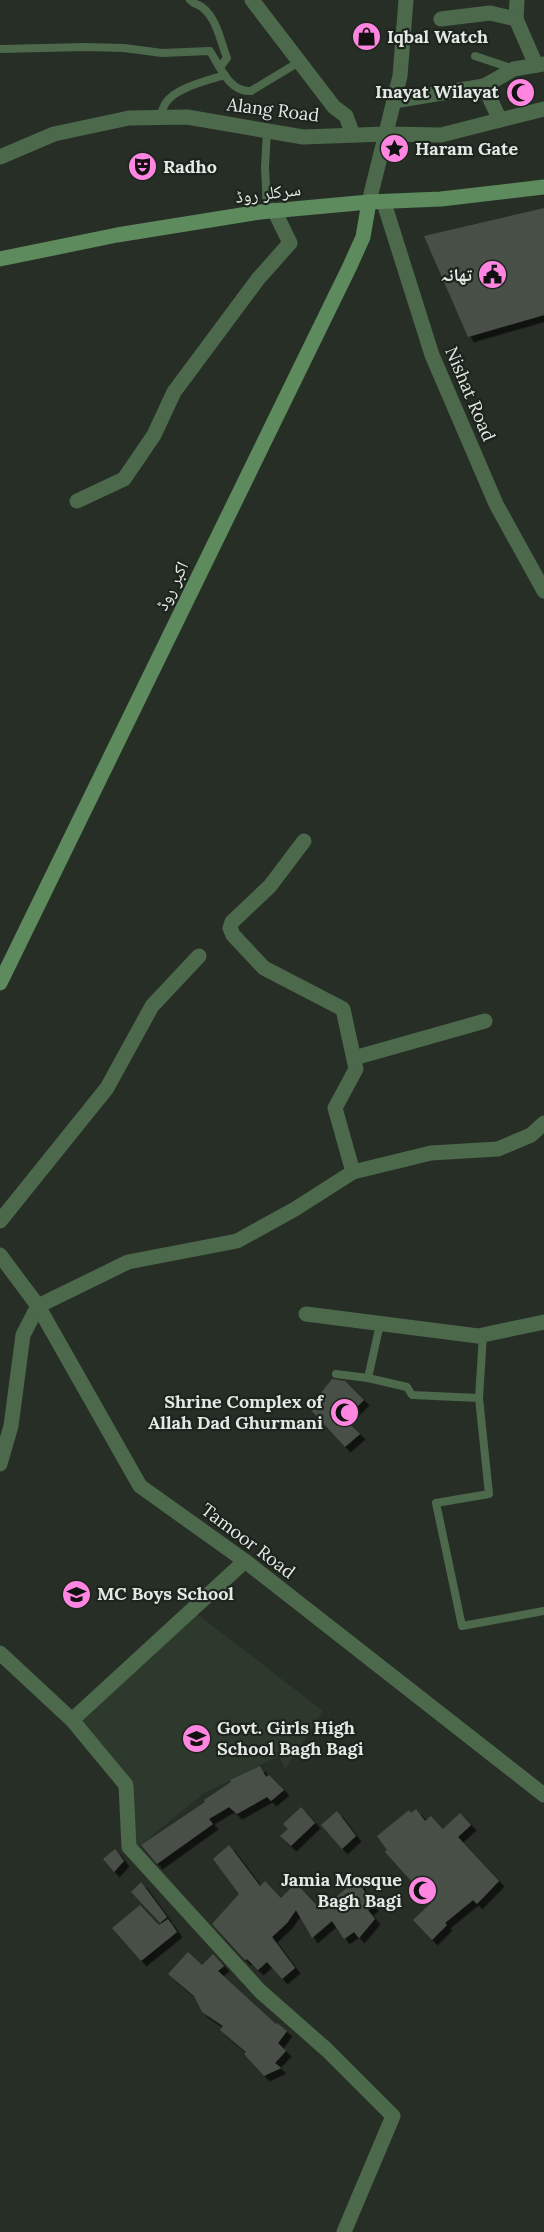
<svg xmlns="http://www.w3.org/2000/svg" width="544" height="2232" font-family="Lora,'Noto Naskh Arabic',serif">
	<style>
		.built { fill: #2d392c }
		.building { fill: #474f47; filter: url(#shadow) }
		.lines { fill: none; stroke-linecap: round; stroke-linejoin: round }
		.service { stroke: #4c694c; stroke-width: 8 }
		.minor { stroke: #4c694c; stroke-width: 15 }
		.tertiary { stroke: #4c694c; stroke-width: 15 }
		.secondary { stroke: #5d8b5d; stroke-width: 15 }
		.labels { text-anchor: middle; stroke-width: 4.5; stroke-linejoin: round; paint-order: stroke }
		.poi-label { font-size: 18px; font-weight: bold; fill: #e4e9e4; stroke: #1d241d; text-anchor: start }
		.street-label { font-size: 18px; fill: #e4e9e4; stroke: #1d241d }
	</style>
	<defs>
		<filter id="shadow"><feDropShadow dx="5.5" dy="5.5" stdDeviation="0" flood-color="#0009"/></filter>
	</defs>
	<rect width="100%" height="100%" fill="#272e26"/>
	<!-- built -->
	<polygon class="built" points="192,1610 323,1711 285,1770 279,1756 204,1793 133,1851 126,1785 72,1720"/>
	<!-- building -->
	<g class="building">
		<polygon points="544,208 544,315 468,337 424,236"/>
		<polygon points="332,1379 345,1381 364,1400 345,1419 360,1434 345,1447 309,1408"/>
		<polygon points="260,1766 266,1777 269,1775 284,1790 271,1801 267,1797 237,1814 229,1807 209,1819 213,1824 157,1864 141,1845 205,1802 204,1800 231,1782 230,1780"/>
		<polygon points="301,1807 315,1823 291,1846 280,1836 288,1829 283,1824"/>
		<polygon points="416,1809 425,1821 431,1816 443,1829 460,1813 471,1825 458,1837 499,1881 477,1904 473,1900 445,1923 447,1925 432,1940 413,1920 431,1903 385,1852 387,1850 377,1836 409,1810 411,1813"/>
		<polygon points="337,1811 356,1836 342,1849 321,1825"/>
		<polygon points="229,1845 260,1886 265,1881 281,1898 296,1883 321,1910 357,1879 373,1906 368,1910 375,1919 359,1938 354,1932 344,1939 332,1921 312,1938 296,1910 287,1923 272,1937 295,1968 282,1979 267,1962 258,1970 247,1959 245,1960 212,1924 239,1894 213,1859"/>
		<polygon points="115,1849 124,1861 114,1872 103,1859"/>
		<polygon points="141,1882 167,1917 160,1923 131,1892"/>
		<polygon points="140,1905 159,1925 168,1919 177,1932 141,1961 112,1928"/>
		<polygon points="188,1952 202,1965 213,1954 224,1966 218,1971 276,2024 277,2023 287,2031 278,2043 286,2051 275,2063 281,2068 264,2076 244,2054 246,2052 220,2030 223,2026 202,2012 194,1996 168,1974"/>
	</g>
	<g class="lines">
		<!-- service -->
		<g class="service">
			<path d="M190,0C195,5 199,4 203,8C217,19 221,43 227,58L220,67"/>
			<path d="M0,49L86,47L124,48L162,53L210,51C220,67 230,93 251,91L299,62"/>
			<polyline points="475,56 514,69"/>
			<path d="M160,117C161,113 163,108 165,104C174,88 209,80 225,75"/>
			<polyline points="267,211 265,166 267,132"/>
			<polyline points="483,1335 479,1398 489,1494 436,1503 462,1626 544,1611"/>
			<polyline points="336,1374 368,1378 407,1387 412,1395 479,1398"/>
			<polyline points="368,1378 380,1324"/>
		</g>
		<!-- minor -->
		<g class="minor">
			<polyline points="252,0 334,107 346,116 353,135"/>
			<polyline points="517,0 516,19 536,65"/>
			<polyline points="441,19 490,13 516,19"/>
			<polyline points="484,86 514,69 544,64"/>
			<polyline points="394,101 484,86 500,120"/>
			<polyline points="0,157 54,134 129,118 187,117 303,137 386,134 441,135 544,109"/>
			<polyline points="369,202 400,76 406,0"/>
			<polyline points="77,501 124,479 154,435 174,392 258,279 290,243 274,210"/>
			<polyline points="304,841 270,886 232,922 230,928 233,935 264,968 343,1009 356,1069 335,1108 353,1172"/>
			<polyline points="354,1058 485,1021"/>
			<polyline points="0,1221 107,1088 152,1006 199,956"/>
			<polyline points="306,1314 478,1336 544,1322"/>
			<polyline points="0,1464 11,1426 23,1335 38,1306 128,1262 237,1241 295,1209 353,1172 431,1153 498,1149 531,1135 544,1123"/>
			<polyline points="0,1653 72,1720 126,1785 129,1847 260,1991 327,2050 393,2116 344,2232"/>
			<polyline points="72,1720 245,1561"/>
		</g>
		<!-- tertiary -->
		<g class="tertiary">
			<polyline points="384,203 432,355 496,504 544,591"/>
			<polyline points="0,1255 38,1306 140,1486 245,1561 544,1795"/>
		</g>
		<!-- secondary -->
		<g class="secondary">
			<polyline points="0,259 117,235 260,212 369,202 441,199 544,187"/>
			<polyline points="0,983 350,266 363,237 369,202"/>
		</g>
	</g>
	<!-- icons -->
	<defs>
		<symbol id="shop-disc" viewBox="-11 -11 22 22"><circle r="9.5" fill="#fe85e0" stroke="#1d241d"/><path d="M-5-2.5h2.3a2.7 3.5 0 0 1 5.4 0H5L5.5 6h-11ZM-1.5-2.5h3a1.5 2.3 0 0 0-3 0Z" fill="#111"/></symbol>
		<symbol id="mosque-disc" viewBox="-11 -11 22 22"><circle r="9.5" fill="#fe85e0" stroke="#1d241d"/><path d="M3.5-4.9A6 6 0 1 0 3.5 4.9A5 5 0 1 1 3.5-4.9Z" fill="#111"/></symbol>
		<symbol id="sight-disc" viewBox="-11 -11 22 22"><circle r="9.5" fill="#fe85e0" stroke="#1d241d"/><path d="M0-6L1.8-2.2L6-1.7L2.9 1.2L3.7 5.4L0 3.3L-3.7 5.4L-2.9 1.2L-6-1.7L-1.8-2.2Z" fill="#111"/></symbol>
		<symbol id="theatre-disc" viewBox="-11 -11 22 22"><circle r="9.5" fill="#fe85e0" stroke="#1d241d"/><path d="M-5-5.5Q0-4 5-5.5V0Q5 5 0 6Q-5 5-5 0ZM-3.3-2.5H-1v1.5H-3.3ZM1-2.5H3.3v1.5H1ZM-2.8 1Q0 5.5 2.8 1Z" fill="#111"/></symbol>
		<symbol id="civic-disc" viewBox="-11 -11 22 22"><circle r="9.5" fill="#fe85e0" stroke="#1d241d"/><path d="M-.6-6.5H3V-4.5H.6V-3L4-1V1h2V6H-6V1h2V-1L-.6-3ZM-1.2 2.5V6h2.4V2.5Z" fill="#111"/></symbol>
		<symbol id="school-disc" viewBox="-11 -11 22 22"><circle r="9.5" fill="#fe85e0" stroke="#1d241d"/><path d="M0-5L7-2L0 1L-7-2ZM-4 1L0 2.5L4 1V4Q0 6-4 4Z" fill="#111"/></symbol>
	</defs>
	<g fill-rule="evenodd">
		<use href="#shop-disc" x="350" y="20" width="33" height="33"/>
		<use href="#mosque-disc" x="504" y="76" width="33" height="33"/>
		<use href="#sight-disc" x="378" y="132" width="33" height="33"/>
		<use href="#theatre-disc" x="126" y="150" width="33" height="33"/>
		<use href="#civic-disc" x="476" y="258" width="33" height="33"/>
		<use href="#mosque-disc" x="328" y="1396" width="33" height="33"/>
		<use href="#school-disc" x="60" y="1578" width="33" height="33"/>
		<use href="#school-disc" x="180" y="1722" width="33" height="33"/>
		<use href="#mosque-disc" x="406" y="1874" width="33" height="33"/>
	</g>
	<g class="labels">
		<!-- poi labels -->
		<g class="poi-label">
			<text x="387" y="43">Iqbal Watch</text>
			<text x="499" y="98" text-anchor="end">Inayat Wilayat</text>
			<text x="415" y="155">Haram Gate</text>
			<text x="163" y="173">Radho</text>
			<text x="472" y="281" text-anchor="end">تھانہ</text>
			<text x="323" y="1408" text-anchor="end">Shrine Complex of<tspan x="323" dy="21">Allah Dad Ghurmani</tspan></text>
			<text x="97" y="1600">MC Boys School</text>
			<text x="217" y="1734">Govt. Girls High<tspan x="217" dy="21">School Bagh Bagi</tspan></text>
			<text x="402" y="1886" text-anchor="end">Jamia Mosque<tspan x="402" dy="21">Bagh Bagi</tspan></text>
		</g>
		<!-- street labels -->
		<g class="street-label">
			<text transform="translate(273 110) rotate(7)" y="6">Alang Road</text>
			<text transform="translate(268 193) rotate(-7)" y="6">سرکلر روڈ</text>
			<text transform="translate(470 394) rotate(67)" y="6">Nishat Road</text>
			<text transform="translate(172 586) rotate(-64)" y="6">اکبر روڈ</text>
			<text transform="translate(248 1541) rotate(37)" y="6">Tamoor Road</text>
		</g>
	</g>
</svg>
